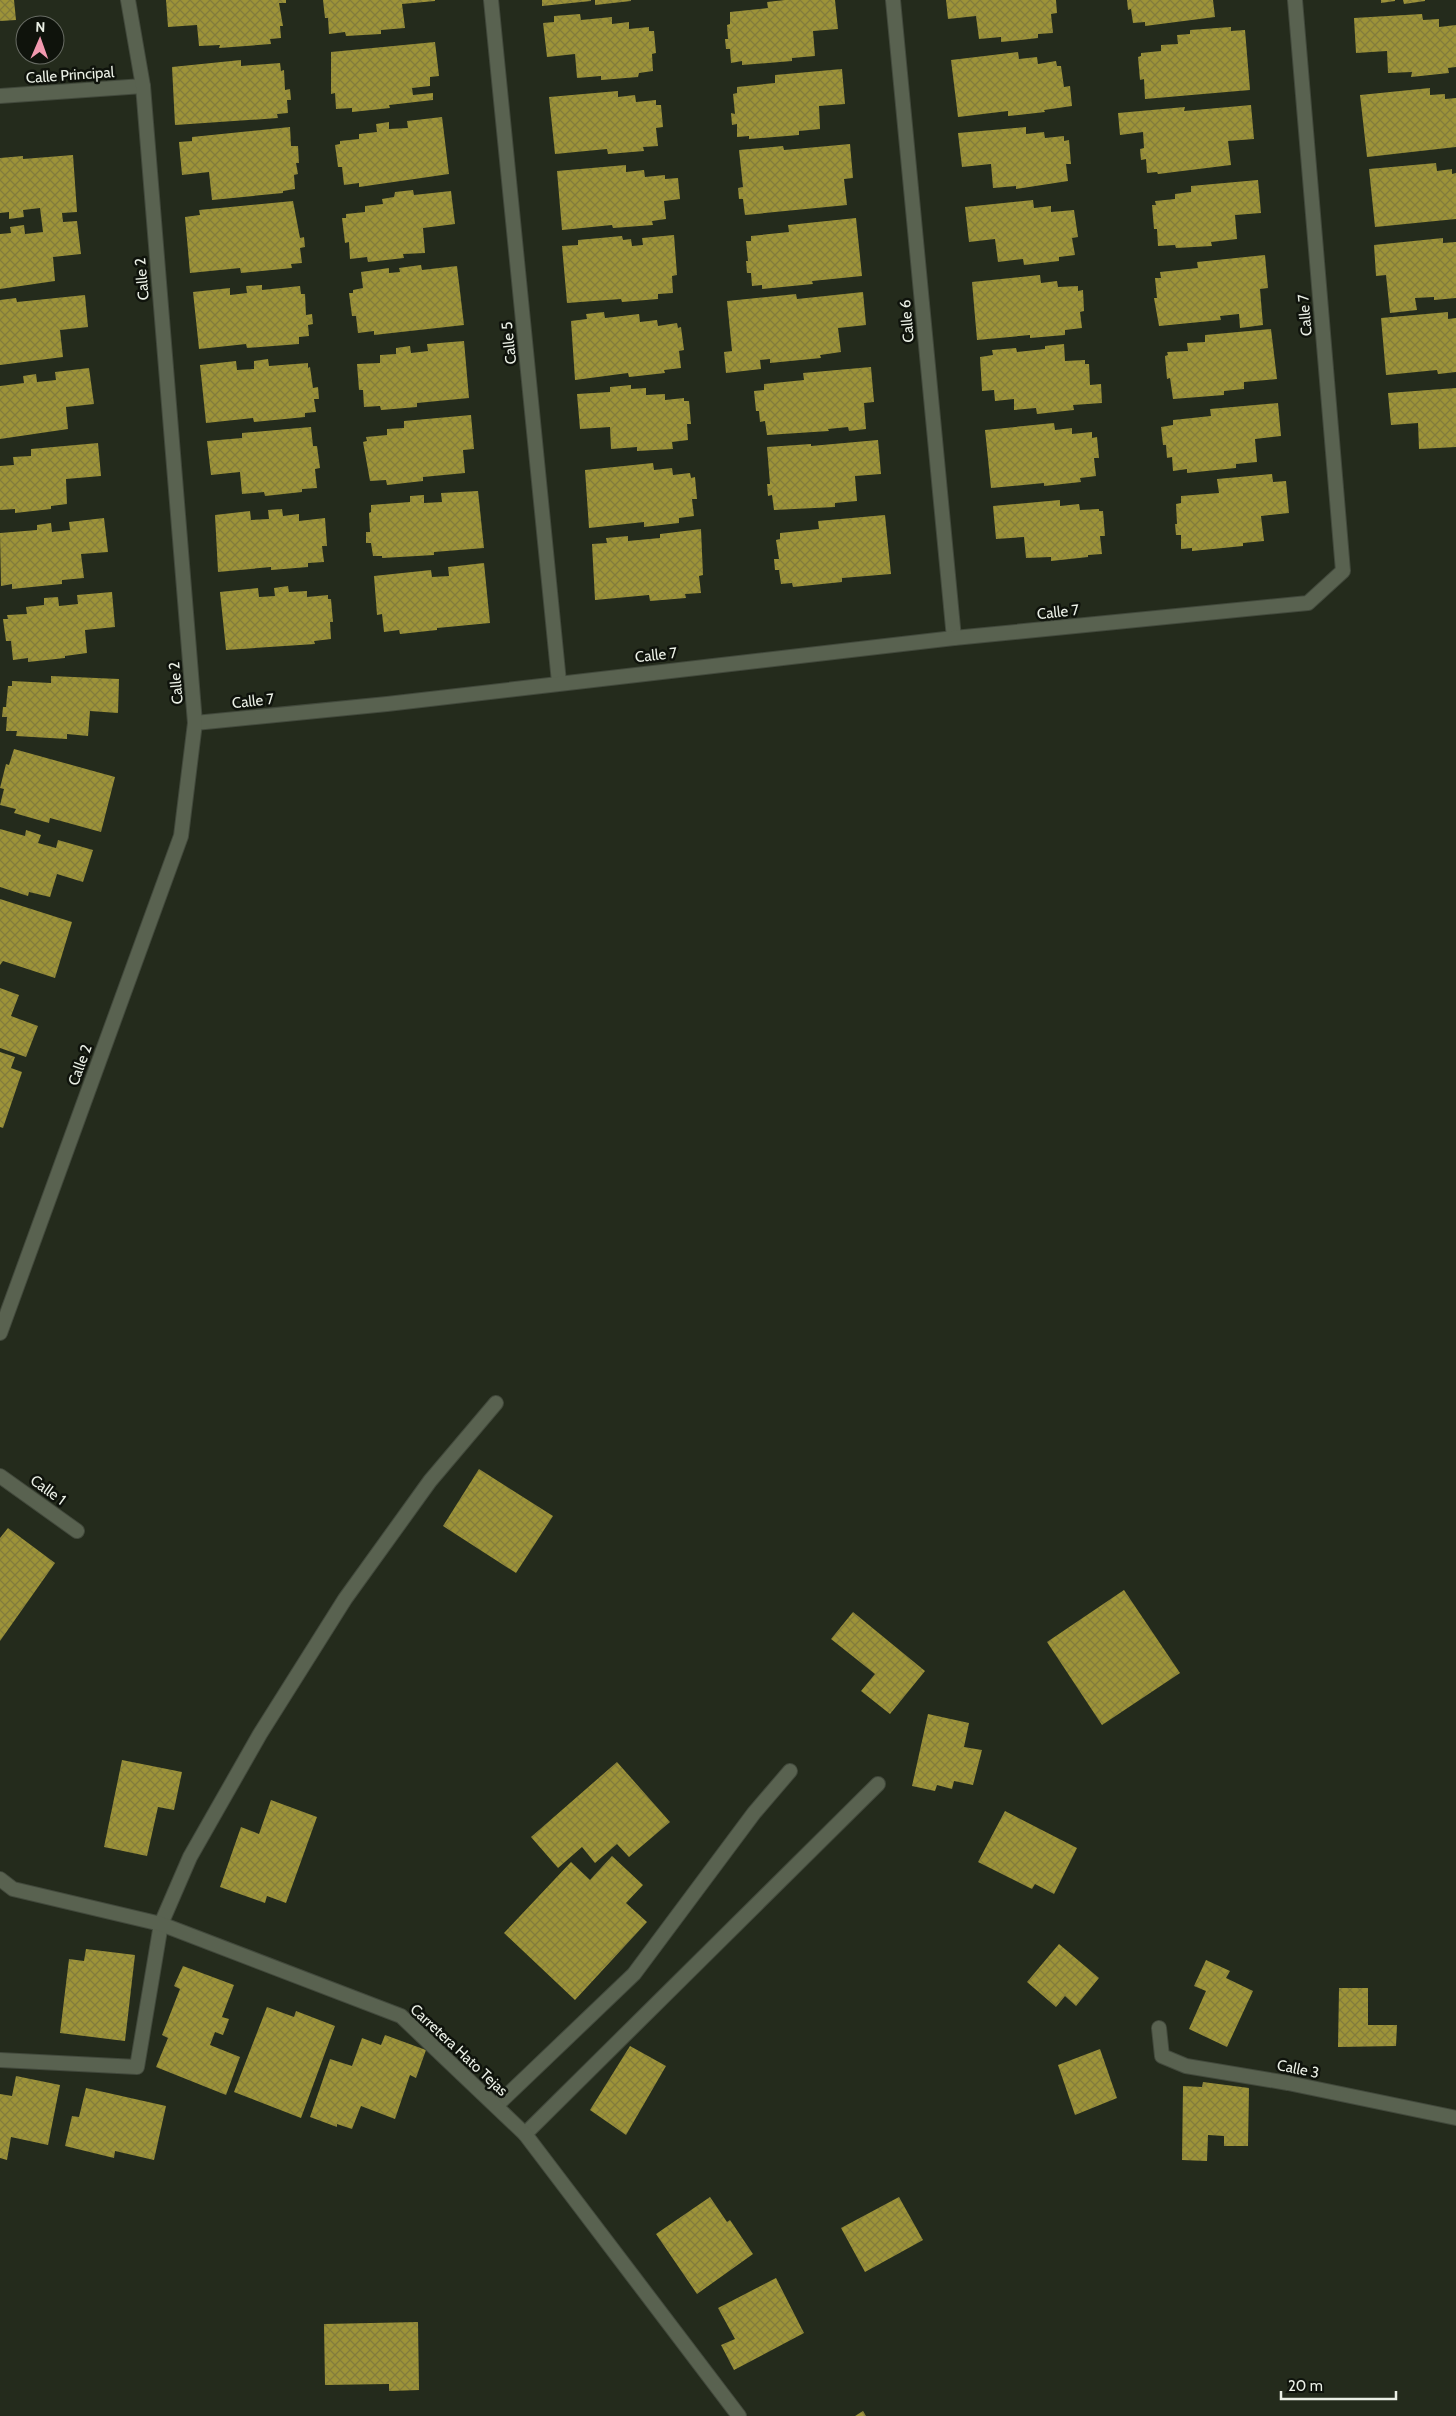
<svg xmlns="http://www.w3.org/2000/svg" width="1456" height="2416" font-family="Cabin,sans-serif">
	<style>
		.building { fill: url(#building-cross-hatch) }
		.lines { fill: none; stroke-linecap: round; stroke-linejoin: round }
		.service-casing { stroke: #42493c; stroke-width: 16 }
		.minor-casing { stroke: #42493c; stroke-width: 16 }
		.tertiary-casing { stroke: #42493c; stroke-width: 16 }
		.service { stroke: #596250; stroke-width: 14 }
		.minor { stroke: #596250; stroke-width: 14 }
		.tertiary { stroke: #596250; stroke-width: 14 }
		.labels { text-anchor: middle; stroke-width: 5; stroke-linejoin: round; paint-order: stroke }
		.street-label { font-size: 15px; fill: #ebf0e6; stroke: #0f130c }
	</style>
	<defs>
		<pattern id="building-cross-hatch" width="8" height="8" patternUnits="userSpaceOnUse" patternTransform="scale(1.25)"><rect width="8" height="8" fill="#9d9338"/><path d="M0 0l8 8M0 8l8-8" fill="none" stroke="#837c3c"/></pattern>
	</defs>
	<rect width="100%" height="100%" fill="#242b1c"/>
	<!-- building -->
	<g class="building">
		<polygon points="0,0 14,0 16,20 0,21"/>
		<polygon points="166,0 286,0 286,3 279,3 283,26 280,26 281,38 270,39 271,44 219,48 220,45 199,46 197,25 168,27"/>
		<polygon points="323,0 435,0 435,1 402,4 405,28 381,30 381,34 346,36 345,32 329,34 328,18 325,18"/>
		<polygon points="542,0 591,0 591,1 542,6"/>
		<polygon points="595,0 631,0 631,1 595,5"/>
		<polygon points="785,0 835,0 838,29 813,31 815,56 792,58 792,61 742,65 742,61 731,63 730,49 726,49 725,39 728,39 727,25 730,24 730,12 768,8 767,2"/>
		<polygon points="946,0 1056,0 1057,13 1051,14 1053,33 1038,34 1038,38 1001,42 1001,37 979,39 976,16 948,19"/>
		<polygon points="1127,0 1213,0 1215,17 1145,26 1145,22 1133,23 1131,9 1128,10"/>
		<polygon points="1381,0 1395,0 1395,1 1381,3"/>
		<polygon points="1403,0 1425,0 1425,1 1404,4"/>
		<polygon points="580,14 581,20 612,17 612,24 629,22 629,29 649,27 649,31 654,31 656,53 652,54 653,71 639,73 638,77 601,80 601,76 577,78 575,54 547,57 543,23 554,22 554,16"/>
		<polygon points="1422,14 1423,20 1439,19 1439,27 1456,25 1456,67 1448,68 1449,73 1411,77 1412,72 1388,73 1387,51 1356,53 1354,18"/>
		<polygon points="1231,27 1231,31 1245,30 1250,90 1145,99 1144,79 1140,80 1138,57 1141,56 1141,53 1161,51 1161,45 1178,44 1177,35 1190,34 1190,30"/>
		<polygon points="435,42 439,76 430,77 430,86 412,88 413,95 433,93 433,100 389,105 390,108 352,112 352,108 336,109 335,93 331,94 331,52"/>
		<polygon points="1018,52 1019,59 1037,57 1038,64 1056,61 1057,66 1061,66 1064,87 1070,86 1072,106 1044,110 1045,112 1008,116 1008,111 958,117 951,60"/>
		<polygon points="241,60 241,66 280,63 281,71 284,70 285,90 290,89 291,100 287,100 288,113 277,114 278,118 175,125 172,67"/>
		<polygon points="842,69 845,104 819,106 820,129 799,131 799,135 749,139 749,136 737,137 737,124 732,125 731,113 735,114 733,94 737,93 737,87 775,83 775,75"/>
		<polygon points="1430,88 1430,95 1445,94 1445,99 1456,98 1456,147 1367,157 1360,95"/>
		<polygon points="618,91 618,97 635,95 636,102 656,100 656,105 661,105 663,127 656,128 658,146 643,147 644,151 608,154 607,149 555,154 549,97"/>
		<polygon points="1251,105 1254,139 1228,141 1231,165 1158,174 1157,172 1147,173 1146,159 1141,160 1140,149 1144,148 1143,132 1120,135 1118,113 1185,107 1184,111"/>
		<polygon points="442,117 449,174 359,187 359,183 344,185 342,167 338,167 335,145 340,144 340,141 359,139 359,134 377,132 376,124 389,122 389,129 408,128 407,121"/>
		<polygon points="290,127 291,146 298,146 299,163 296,163 298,174 294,175 295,189 283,191 283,193 212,200 209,172 182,175 179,142 192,141 192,137"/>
		<polygon points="1026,127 1026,134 1044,132 1045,138 1064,136 1064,141 1069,140 1071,164 1066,164 1068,181 1016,189 1016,186 993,188 991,164 962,167 958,133"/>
		<polygon points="850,144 853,178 844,179 847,205 745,215 743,199 739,199 738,188 743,187 739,150 783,146 784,150"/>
		<polygon points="73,155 77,212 62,213 63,222 77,221 81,254 53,257 55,281 0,289 0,234 11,233 10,227 24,225 25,234 43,232 40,208 23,210 24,217 9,219 9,212 0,213 0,158 23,156 23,159"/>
		<polygon points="1436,163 1437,171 1452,169 1452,174 1456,173 1456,219 1375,227 1369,169"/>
		<polygon points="626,165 626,172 644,170 645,177 665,175 665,179 678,178 680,199 664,201 666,219 652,221 653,225 613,228 612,225 562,230 557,171"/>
		<polygon points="1258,180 1261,213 1235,215 1237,239 1211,242 1212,246 1176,248 1175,245 1158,246 1157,229 1154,229 1152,205 1156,205 1155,201 1175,199 1175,194 1191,192 1191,186"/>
		<polygon points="413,190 414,195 451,191 455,224 423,228 425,253 403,254 404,258 368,262 367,257 350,259 349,242 345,243 342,218 346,218 346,214 365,212 365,206 383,204 382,199 394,197 395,192"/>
		<polygon points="1033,200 1034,208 1051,206 1051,212 1074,210 1078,237 1072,238 1075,255 1059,257 1059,261 1024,265 1023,259 998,262 995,239 969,242 965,207"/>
		<polygon points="293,201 300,238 304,237 305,247 300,248 302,263 291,264 292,268 241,273 240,268 190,273 185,217 200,215 199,210"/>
		<polygon points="856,218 862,276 812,281 813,284 762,289 762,285 752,286 751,273 747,273 746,261 748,261 746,241 751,241 751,236 789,232 788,225"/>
		<polygon points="674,235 677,275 672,276 673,293 658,294 658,299 622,302 621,299 567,303 562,246 578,245 578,240 622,236 623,240 631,239 632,246 643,245 642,238"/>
		<polygon points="1443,238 1443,243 1456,242 1456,298 1434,300 1434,297 1415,298 1417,310 1390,313 1386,275 1376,276 1374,245"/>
		<polygon points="1265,255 1268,288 1260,289 1263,325 1240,328 1239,314 1220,316 1221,320 1159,326 1154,298 1157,298 1155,278 1161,278 1160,272 1198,268 1197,262"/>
		<polygon points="421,265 422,270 457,266 464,325 374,335 374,331 358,333 356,316 352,316 349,293 353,293 353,290 363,288 361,272 389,268 389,273 400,272 399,268"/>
		<polygon points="1040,275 1041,283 1057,281 1058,287 1078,286 1078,291 1083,290 1084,311 1080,312 1082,328 1065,330 1065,335 1030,338 1030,335 977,340 972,282"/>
		<polygon points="262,285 262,290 300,286 301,294 305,294 306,315 312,314 313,324 308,325 309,336 299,337 299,344 247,348 246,344 199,349 193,292 230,288 230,295 247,293 246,286"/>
		<polygon points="863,292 866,325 838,328 841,352 820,355 821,358 770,363 770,359 760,360 761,369 726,373 724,352 732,351 727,301 796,294 797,299"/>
		<polygon points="85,295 88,327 60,330 63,357 0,365 0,300 16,298 17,302"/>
		<polygon points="604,312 605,318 639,314 640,322 657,320 658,326 677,323 678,328 681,327 684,350 679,351 681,368 664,370 665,373 629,377 628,373 575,380 571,321 587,319 586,314"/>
		<polygon points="1448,312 1448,319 1456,318 1456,372 1438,374 1437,370 1386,375 1381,318"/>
		<polygon points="1271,329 1277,379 1244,382 1244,389 1224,391 1224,395 1173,399 1170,378 1167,379 1165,356 1168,355 1167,352 1188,351 1187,343 1205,342 1205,335"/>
		<polygon points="464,341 469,398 417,403 417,407 381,410 380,406 364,407 363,390 359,390 357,364 380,363 380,355 396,354 396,348 410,346 411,353 428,351 427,344"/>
		<polygon points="1064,344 1065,361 1085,360 1085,364 1089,364 1090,385 1101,384 1102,403 1073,405 1074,410 1037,414 1036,408 1014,410 1014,399 995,401 994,390 982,391 980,357 993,355 992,350 1016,348 1017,352 1045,349 1045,346"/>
		<polygon points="268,359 269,366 308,363 308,368 310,367 313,388 318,387 319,399 314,399 316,412 305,413 305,417 254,422 253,418 206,423 200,365 236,361 237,370 254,369 254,361"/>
		<polygon points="871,367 874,402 864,403 866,429 849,431 848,427 828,429 829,431 767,435 765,421 760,422 759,411 756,411 754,391 764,390 764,384 804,380 803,373"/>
		<polygon points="89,368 94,404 66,407 68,429 0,439 0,386 24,383 23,376 36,374 37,382 56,380 55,372"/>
		<polygon points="631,385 631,389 646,388 646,395 665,394 665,400 684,398 684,401 689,401 691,424 687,424 688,440 672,442 673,449 637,451 637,447 611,449 610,427 580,429 577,394 610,392 610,387"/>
		<polygon points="1456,388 1456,447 1419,449 1418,423 1391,425 1388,393"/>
		<polygon points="1278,403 1281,436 1255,439 1257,462 1236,464 1236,468 1187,473 1187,469 1173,471 1172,457 1167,458 1166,445 1163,445 1161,427 1173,425 1173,420 1211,416 1210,409"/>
		<polygon points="471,415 474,449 463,450 465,473 423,477 423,481 387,485 386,480 370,481 363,442 367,441 366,437 387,435 387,429 404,428 404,421"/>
		<polygon points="1054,423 1055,430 1072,428 1072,434 1092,432 1092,438 1097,437 1099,458 1094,458 1096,476 1080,478 1081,482 1044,486 1044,483 991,488 985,430"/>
		<polygon points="311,427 313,446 317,446 320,468 315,469 317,488 302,489 302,492 265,496 264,492 242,494 240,472 211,475 207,441 242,438 242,433"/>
		<polygon points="878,440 881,474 855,476 857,501 835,503 835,507 774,510 772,495 768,496 767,484 770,484 767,447 811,444 811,446"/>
		<polygon points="98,443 101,476 66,479 67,504 51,506 51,509 15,513 15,509 0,510 0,466 14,465 13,457 31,456 31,449"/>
		<polygon points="653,463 654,470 672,468 673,475 690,473 691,478 695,477 697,499 692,499 694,516 679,518 679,523 644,527 644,522 589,528 585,470"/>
		<polygon points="1272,474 1273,482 1286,481 1289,513 1261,516 1264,541 1243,543 1243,546 1192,551 1192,548 1181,549 1181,535 1176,535 1175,524 1177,524 1176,504 1181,503 1181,496 1219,493 1217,479"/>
		<polygon points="478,491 484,548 434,552 434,555 382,558 382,556 373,556 371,543 366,543 366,532 370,532 369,513 371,512 371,505 410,502 410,496 424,495 424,503 442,502 441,493"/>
		<polygon points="1060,500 1060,506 1079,504 1080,510 1099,509 1099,511 1103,511 1105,536 1100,536 1102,554 1088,555 1088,557 1051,561 1051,557 1026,558 1024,537 996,539 993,506"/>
		<polygon points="282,509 283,516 299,514 299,521 325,518 327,546 322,546 324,562 308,563 308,567 271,570 271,567 218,572 215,515 250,511 251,520 269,519 268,510"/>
		<polygon points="885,515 891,574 842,578 842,582 793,587 792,583 781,584 779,570 775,570 774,559 779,559 776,540 780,539 780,533 819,529 818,521"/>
		<polygon points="104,518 108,552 81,554 84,578 62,580 62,584 12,589 12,584 1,586 0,533 37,530 37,525 51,523 52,532 70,530 69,522"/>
		<polygon points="701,529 703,575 699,576 701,593 685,594 686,598 650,601 649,595 595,600 592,544 607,543 606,538 628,536 628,541 660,538 660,534"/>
		<polygon points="484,563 490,623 437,628 437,630 400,634 399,630 384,632 382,614 377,615 374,576 431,570 432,577 449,576 448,567"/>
		<polygon points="288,586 289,592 307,591 307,597 328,595 328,599 331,599 333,622 330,622 331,639 314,641 315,644 226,650 220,592 258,588 259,597 275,596 274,588"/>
		<polygon points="112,592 115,627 85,630 87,653 65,656 65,658 28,662 28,658 13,660 11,641 6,641 3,619 8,619 7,615 27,614 26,607 44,605 44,598 58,597 59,606 78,604 77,595"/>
		<polygon points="51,676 119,679 118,713 90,711 88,736 67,734 67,739 16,736 17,731 6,731 7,717 2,717 3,707 6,707 8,686 12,686 12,681 51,683"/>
		<polygon points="14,749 115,777 101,832 50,818 49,823 14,813 16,809 0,805 4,789 0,788 6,764 9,765"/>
		<polygon points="0,829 25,836 26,830 41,835 38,843 56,848 58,840 93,850 83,882 57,874 50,897 29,892 28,896 0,887"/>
		<polygon points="0,899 72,922 55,978 3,961 0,965"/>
		<polygon points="0,988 19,995 11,1016 38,1026 26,1057 0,1048"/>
		<polygon points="0,1052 15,1057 11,1068 22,1072 3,1128 0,1127"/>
		<polygon points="479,1469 553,1516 516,1573 443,1526"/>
		<polygon points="8,1528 55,1563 0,1641 0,1538"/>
		<polygon points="1124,1590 1180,1673 1102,1725 1047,1642"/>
		<polygon points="853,1612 925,1671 890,1714 861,1691 875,1674 831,1639"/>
		<polygon points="928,1714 969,1723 964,1747 982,1750 973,1785 954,1781 952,1789 937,1785 935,1791 912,1786"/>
		<polygon points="122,1760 182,1772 174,1810 158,1807 147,1856 104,1847"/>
		<polygon points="617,1762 670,1822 629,1857 617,1844 595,1863 582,1847 558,1868 531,1837"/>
		<polygon points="271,1800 317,1817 286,1903 267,1896 265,1903 220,1887 241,1827 259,1834"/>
		<polygon points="1005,1811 1077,1848 1054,1894 1035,1884 1032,1889 978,1862"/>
		<polygon points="612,1856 643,1885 626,1903 647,1922 575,2000 504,1933 571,1862 590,1880"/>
		<polygon points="1059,1944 1099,1978 1076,2006 1065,1996 1056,2007 1027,1982"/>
		<polygon points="86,1949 135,1955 125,2041 60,2033 69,1959 84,1961"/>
		<polygon points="1206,1960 1230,1971 1226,1978 1253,1991 1227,2047 1189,2029 1206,1991 1194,1986"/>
		<polygon points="183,1966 234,1985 222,2017 229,2019 223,2035 215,2032 210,2045 240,2057 226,2095 156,2067 168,2038 162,2035 180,1989 174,1986"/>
		<polygon points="1339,1988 1368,1988 1368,2025 1397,2025 1396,2046 1338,2047"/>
		<polygon points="267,2007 294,2017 296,2011 335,2026 301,2118 234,2092"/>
		<polygon points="385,2035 426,2050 416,2078 410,2075 395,2119 361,2106 352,2129 337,2124 337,2127 310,2117 330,2059 352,2066 362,2038 381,2045"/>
		<polygon points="630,2046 666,2066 626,2135 590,2110"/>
		<polygon points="1100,2049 1117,2098 1075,2115 1058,2065"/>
		<polygon points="16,2076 60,2085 48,2145 11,2137 7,2160 0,2158 0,2094 12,2096"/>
		<polygon points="1203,2082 1249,2088 1248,2146 1224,2146 1224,2136 1208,2135 1207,2161 1182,2160 1183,2086 1202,2087"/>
		<polygon points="86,2088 166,2106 154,2160 115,2151 114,2158 65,2146 72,2116 79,2117"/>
		<polygon points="710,2197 727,2222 730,2220 753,2254 697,2294 656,2234"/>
		<polygon points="899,2197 923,2240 865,2272 841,2228"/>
		<polygon points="776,2278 804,2333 734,2370 721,2345 735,2339 718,2308"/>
		<polygon points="418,2322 419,2390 389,2391 389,2384 325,2385 324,2324"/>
		<polygon points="863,2411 866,2416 855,2416"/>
	</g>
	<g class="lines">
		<defs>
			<g id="service">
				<polyline points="496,2106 634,1974 754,1813 790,1771"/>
				<polyline points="525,2134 878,1784"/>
			</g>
			<g id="minor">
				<polyline points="491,0 559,682"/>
				<polyline points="893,0 954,638"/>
				<polyline points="0,96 143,86"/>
				<polyline points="195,723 387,704 954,638 1308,603 1343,571 1295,0"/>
				<polyline points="0,1333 181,836 195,723 143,86 128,0"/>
				<polyline points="0,1476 77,1531"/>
				<polyline points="1159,2028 1162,2056 1186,2066 1288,2083 1456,2118"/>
				<polyline points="0,2060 137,2067 161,1924 190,1857 260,1734 345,1599 430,1481 496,1403"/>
			</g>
			<polyline id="tertiary" points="0,1879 13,1889 161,1924 401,2016 525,2134 739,2416"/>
		</defs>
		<!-- service casing -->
		<use href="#service" class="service-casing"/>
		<!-- minor casing -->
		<use href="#minor" class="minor-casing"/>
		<!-- tertiary casing -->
		<use href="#tertiary" class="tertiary-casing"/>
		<!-- service -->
		<use href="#service" class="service"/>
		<!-- minor -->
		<use href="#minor" class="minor"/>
		<!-- tertiary -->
		<use href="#tertiary" class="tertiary"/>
	</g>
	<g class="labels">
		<!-- street labels -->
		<g class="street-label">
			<text transform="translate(70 75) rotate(-4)" y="5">Calle Principal</text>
			<text transform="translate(142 279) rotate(-95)" y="5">Calle 2</text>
			<text transform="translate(1305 315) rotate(-95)" y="5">Calle 7</text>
			<text transform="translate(907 321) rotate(-95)" y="5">Calle 6</text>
			<text transform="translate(509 343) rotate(-96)" y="5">Calle 5</text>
			<text transform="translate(1058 612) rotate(-6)" y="5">Calle 7</text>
			<text transform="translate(656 655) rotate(-6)" y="5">Calle 7</text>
			<text transform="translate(176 683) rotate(-95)" y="5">Calle 2</text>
			<text transform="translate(253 701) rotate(-6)" y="5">Calle 7</text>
			<text transform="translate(80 1065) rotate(-70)" y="5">Calle 2</text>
			<text transform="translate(48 1490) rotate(36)" y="5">Calle 1</text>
			<text transform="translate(459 2050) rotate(43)" y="5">Carretera Hato Tejas</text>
			<text transform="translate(1298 2069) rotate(11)" y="5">Calle 3</text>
		</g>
	</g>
	<!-- north arrow -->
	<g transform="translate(40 40) rotate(2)"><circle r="24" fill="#0f130c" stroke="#676b63"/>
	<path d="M0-4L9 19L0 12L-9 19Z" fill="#f29ab0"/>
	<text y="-8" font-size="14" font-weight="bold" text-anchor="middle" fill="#ebf0e6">N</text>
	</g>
	<!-- scale -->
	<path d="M1281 2391v8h115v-8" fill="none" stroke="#ebf0e6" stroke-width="2.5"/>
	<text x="1288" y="2391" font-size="15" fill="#ebf0e6" stroke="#0f130c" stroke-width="4" paint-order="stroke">20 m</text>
</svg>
